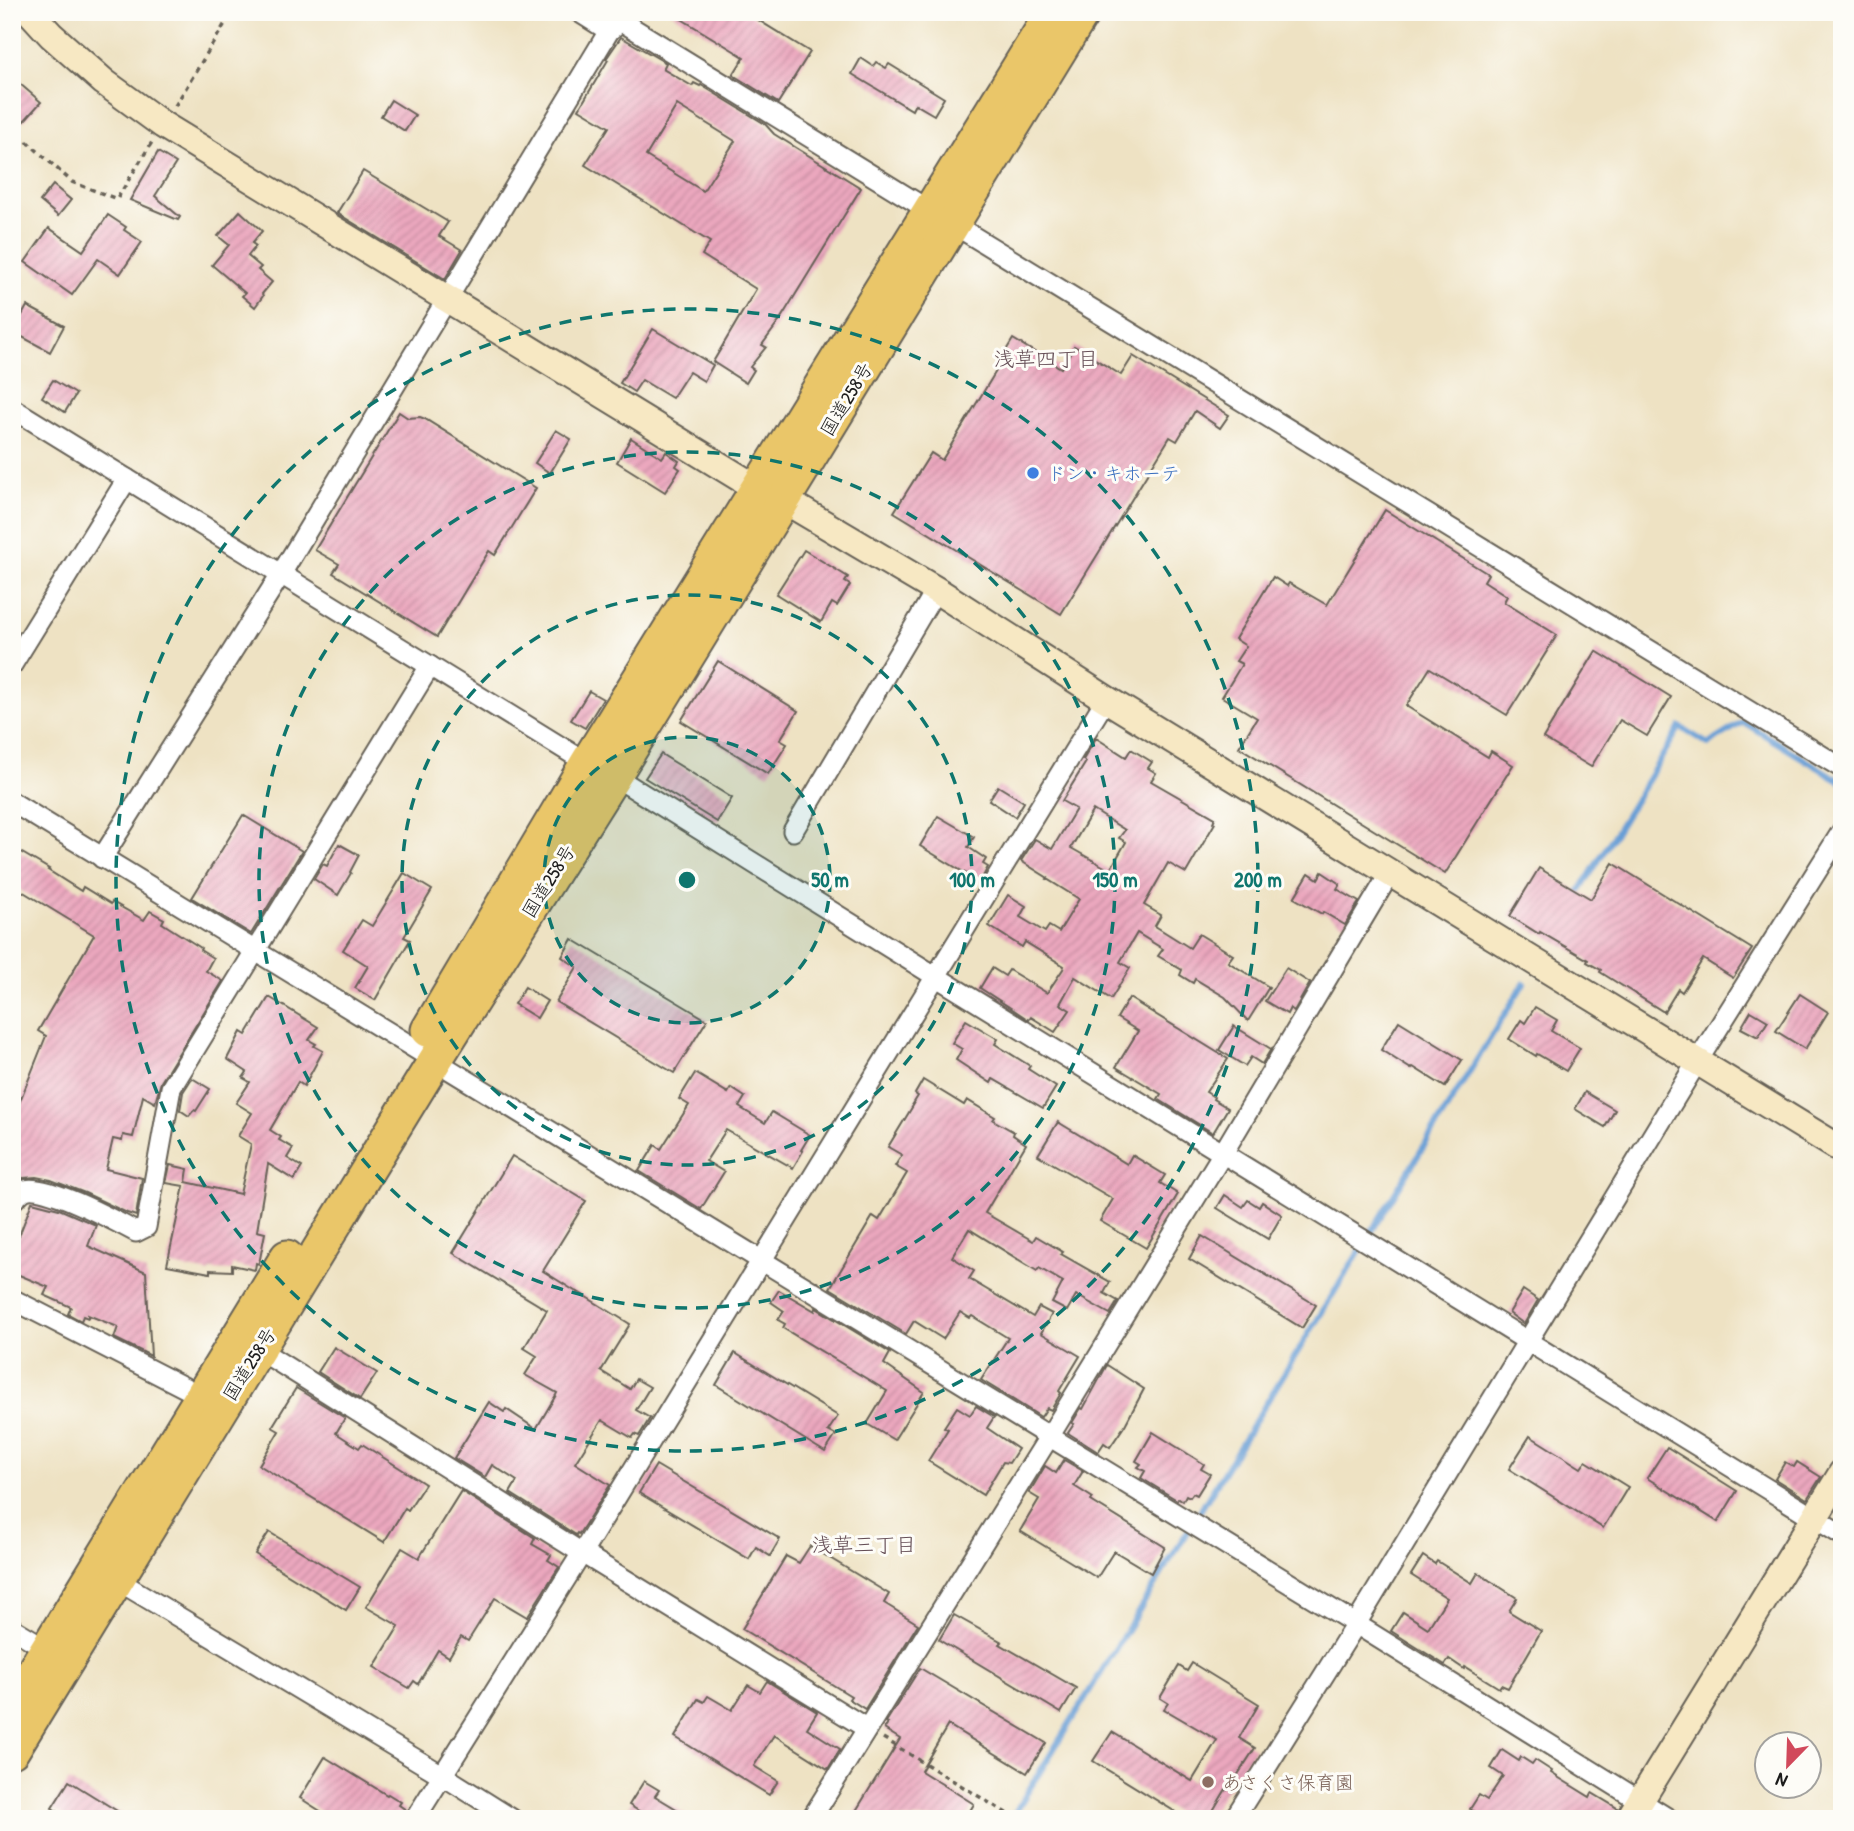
<svg xmlns="http://www.w3.org/2000/svg" width="1854" height="1831" font-family="'Patrick Hand','Klee One',sans-serif">
	<style>
		.lines { fill: none; stroke-linecap: round; stroke-linejoin: round }
		.stream { stroke: #689ed5; stroke-width: 6 }
		.building { fill: url(#building-hatch); fill-rule: evenodd }
		.street-casing { stroke: #666156; stroke-width: 23 }
		.secondary-casing { stroke: #666156; stroke-width: 30 }
		.highway-casing { stroke: #666156; stroke-width: 37 }
		.path { stroke: #666156; stroke-width: 3.5; stroke-dasharray: 5 5; stroke-linecap: butt }
		.street { stroke: #fff; stroke-width: 19 }
		.secondary { stroke: #f7e8c3; stroke-width: 26 }
		.highway { stroke: #eac669; stroke-width: 33 }
		.ring { fill: none; stroke: #0f766e; stroke-width: 3.5; stroke-dasharray: 12 9 }
		.shop-dot { fill: #3f7fe0; stroke: #fdfcf7; stroke-width: 2.5 }
		.education-dot { fill: #8d6e63; stroke: #fdfcf7; stroke-width: 2.5 }
		.labels { text-anchor: middle; stroke-width: 6; stroke-linejoin: round; paint-order: stroke }
		.street-label { font-size: 19px; fill: #1c1c1c; stroke: #fdfcf7 }
		.shop-label { font-size: 19px; fill: #366cbe; stroke: #fdfcf7; text-anchor: start }
		.education-label { font-size: 19px; fill: #785e54; stroke: #fdfcf7; text-anchor: start }
		.neighbourhood-label { font-size: 21px; fill: #644d55; stroke: #fdfcf7 }
		.centre { fill: #0f766e; stroke: #fdfcf7; stroke-width: 3.5 }
		.ring-label { font-size: 21px; text-anchor: middle; font-weight: bold; fill: #0f766e; stroke: #fdfcf7; stroke-width: 6; stroke-linejoin: round; paint-order: stroke }
	</style>
	<defs>
		<pattern id="building-hatch" width="6" height="6" patternUnits="userSpaceOnUse" patternTransform="scale(1.75)"><rect width="6" height="6" fill="#eba7be"/><path d="M-1 1l2-2M0 6l6-6M5 7l2-2" fill="none" stroke="#c98fa3"/></pattern>
	</defs>
	<rect width="100%" height="100%" fill="#fdfcf7"/>
	<filter id="ink" filterUnits="userSpaceOnUse"><feTurbulence type="fractalNoise" baseFrequency=".0143" numOctaves="2"/><feDisplacementMap in="SourceGraphic" scale="14" xChannelSelector="R" yChannelSelector="G"/><feConvolveMatrix kernelMatrix="1 2 1 2 8 2 1 2 1" color-interpolation-filters="sRGB"/></filter>
	<filter id="wash" filterUnits="userSpaceOnUse"><feTurbulence type="fractalNoise" baseFrequency=".00686" numOctaves="4" result="noise"/><feDisplacementMap in="SourceGraphic" scale="28" xChannelSelector="R" yChannelSelector="G"/><feGaussianBlur stdDeviation="1.57" result="paint"/><feColorMatrix in="noise" values="0 0 0 0 0 0 0 0 0 0 0 0 0 0 0 0 0 1.4 0 .05"/><feComposite in="paint" operator="in"/></filter>
	<g filter="url(#wash)">
		<rect width="100%" height="100%" fill="#eee2c3"/>
		<g class="lines">
			<!-- stream -->
			<g class="stream">
				<polyline points="1575,899 1680,727 1708,744 1743,722 1842,782"/>
				<polyline points="1011,1819 1524,983"/>
			</g>
		</g>
		<g id="blocks">
			<!-- building -->
			<g class="building">
				<polygon points="670,12 745,12 810,52 778,103 733,75 744,57"/>
				<path d="M621,37L666,63L663,69L692,86L694,83L700,86L701,85L765,124L774,134L861,188L778,323L762,345L766,347L750,367L754,370L746,383L713,362L756,289L702,255L710,242L585,165L609,127L579,109L608,60L606,59ZM677,105L735,141L703,191L646,156Z"/>
				<polygon points="861,58 873,66 876,62 886,68 889,64 944,98 934,115 915,104 912,110 852,74"/>
				<polygon points="12,77 41,102 24,121 12,111"/>
				<polygon points="391,100 415,115 405,131 381,116"/>
				<polygon points="158,152 176,163 155,196 180,217 178,220 130,200"/>
				<polygon points="363,171 448,222 439,236 462,250 445,279 337,213"/>
				<polygon points="53,185 71,200 58,216 40,201"/>
				<polygon points="240,211 262,231 252,243 256,246 248,256 261,267 258,270 272,282 262,294 263,296 255,307 242,296 245,293 212,265 229,245 218,236"/>
				<polygon points="108,215 126,227 124,230 142,242 120,274 98,259 72,295 25,262 49,228 83,251"/>
				<polygon points="27,306 64,326 50,352 13,332"/>
				<polygon points="653,329 713,365 704,381 689,372 672,398 642,380 634,392 620,383"/>
				<polygon points="1013,339 1061,368 1074,346 1121,375 1133,356 1229,415 1220,428 1195,411 1177,441 1170,437 1061,614 894,512 931,453 942,460 1004,358 1002,357"/>
				<polygon points="53,380 76,394 65,412 42,397"/>
				<polygon points="399,412 408,418 420,417 425,419 536,488 495,555 489,551 437,637 333,573 339,564 315,550"/>
				<polygon points="556,430 571,439 550,473 535,463"/>
				<polygon points="631,438 662,458 666,452 679,461 676,466 680,469 665,492 617,462"/>
				<polygon points="1385,510 1488,574 1484,581 1507,596 1504,602 1557,635 1507,715 1430,668 1406,706 1488,757 1491,751 1513,765 1445,874 1239,747 1257,718 1222,697 1242,664 1236,661 1246,646 1235,639 1273,577 1287,586 1289,583 1327,605"/>
				<polygon points="804,550 848,577 845,582 850,585 837,606 832,603 821,622 776,594"/>
				<polygon points="1596,651 1671,697 1647,736 1620,720 1591,767 1543,738"/>
				<polygon points="718,661 798,711 780,740 787,744 768,774 681,721"/>
				<polygon points="589,691 603,699 585,728 571,720"/>
				<path d="M1096,738L1126,757L1131,749L1152,762L1148,768L1156,773L1151,781L1215,818L1213,822L1215,823L1186,873L1168,863L1144,905L1161,915L1155,926L1190,948L1199,934L1233,955L1228,962L1269,987L1248,1021L1225,997L1195,979L1193,983L1180,975L1182,970L1158,956L1163,949L1137,933L1120,962L1130,968L1111,999L1075,977L1060,1004L1070,1010L1055,1032L1031,1017L1029,1020L980,988L992,968L1005,976L1009,970L1047,993L1063,969L1064,966L1025,942L1022,947L989,926L1008,895L1026,906L1020,917L1045,932L1049,926L1059,932L1079,899L1047,879L1048,878L1021,861L1035,839L1052,849L1076,809L1062,801L1086,762L1083,760ZM1093,810L1125,830L1119,838L1126,842L1110,870L1071,848Z"/>
				<polygon points="661,754 732,798 717,822 645,778"/>
				<polygon points="998,786 1024,802 1015,817 989,800"/>
				<polygon points="243,815 302,851 251,934 192,898"/>
				<polygon points="938,816 974,837 968,847 986,859 983,864 988,867 980,882 920,846"/>
				<polygon points="339,844 359,855 350,872 351,873 338,895 314,879 323,864 327,866"/>
				<polygon points="12,847 49,869 48,870 81,891 83,887 111,904 112,902 144,920 150,911 164,919 162,923 201,948 200,950 213,958 206,971 223,981 161,1082 155,1103 143,1096 133,1137 123,1135 122,1141 113,1139 106,1169 142,1178 136,1216 127,1213 85,1193 51,1180 36,1177 23,1178 12,1175 12,1121 46,1036 38,1031 94,935 12,885"/>
				<polygon points="1613,863 1752,949 1733,978 1703,959 1682,992 1678,989 1664,1012 1600,972 1601,970 1587,962 1588,960 1540,932 1539,934 1510,916 1539,868 1591,899"/>
				<polygon points="1322,872 1340,884 1337,889 1359,902 1345,925 1323,912 1322,914 1294,898 1309,873 1318,879"/>
				<polygon points="404,873 432,890 404,937 410,940 375,1000 355,988 368,966 343,950 362,920 372,926"/>
				<polygon points="572,939 707,1020 674,1073 556,1002 577,967 562,957"/>
				<polygon points="1286,968 1310,983 1294,1011 1290,1008 1287,1014 1265,1001"/>
				<polygon points="525,987 547,1001 537,1018 514,1004"/>
				<polygon points="1800,994 1828,1012 1805,1049 1776,1031"/>
				<polygon points="269,997 318,1027 309,1040 316,1044 314,1046 323,1051 304,1086 298,1082 270,1130 281,1137 279,1140 293,1148 287,1158 302,1167 294,1180 268,1164 257,1231 265,1233 259,1264 256,1263 255,1270 232,1265 232,1271 210,1270 210,1273 167,1265 184,1186 166,1183 170,1165 188,1169 186,1182 240,1194 251,1144 238,1136 252,1113 236,1103 250,1082 243,1078 247,1072 227,1059 241,1032 246,1035"/>
				<polygon points="1129,998 1228,1059 1206,1092 1214,1097 1213,1099 1228,1108 1213,1133 1158,1099 1161,1094 1116,1067 1138,1031 1117,1018"/>
				<polygon points="1535,1007 1557,1020 1551,1031 1580,1048 1566,1071 1537,1054 1536,1056 1509,1039 1521,1020 1525,1023"/>
				<polygon points="1751,1011 1768,1021 1758,1037 1741,1028"/>
				<polygon points="966,1020 998,1039 995,1044 1030,1066 1028,1069 1056,1087 1043,1108 993,1079 991,1083 956,1060 962,1049 952,1043"/>
				<polygon points="1399,1021 1462,1060 1445,1087 1413,1067 1411,1069 1381,1050"/>
				<polygon points="1234,1026 1271,1049 1262,1064 1251,1057 1245,1066 1219,1050"/>
				<polygon points="695,1073 728,1093 731,1088 745,1097 739,1107 765,1123 772,1112 810,1135 801,1150 803,1151 793,1168 726,1130 706,1161 724,1172 701,1209 639,1171 655,1145 661,1149 689,1105 679,1099"/>
				<polygon points="192,1078 210,1089 196,1111 194,1110 189,1116 180,1110 183,1092"/>
				<polygon points="923,1080 964,1105 967,1100 995,1117 993,1120 1014,1132 1013,1135 1026,1144 985,1213 1033,1241 1036,1236 1063,1252 1061,1254 1110,1282 1104,1293 1118,1301 1110,1314 1076,1295 1067,1311 1052,1303 1063,1282 1039,1268 1037,1271 969,1229 952,1257 974,1271 969,1279 1033,1317 1039,1307 1052,1314 1041,1333 1080,1356 1059,1391 1061,1393 1051,1410 1047,1408 1041,1417 981,1380 1008,1338 972,1316 970,1318 960,1312 943,1339 914,1321 906,1334 830,1288 873,1216 879,1220 907,1173 895,1166 902,1155 888,1147 914,1104 913,1104 918,1096 915,1094"/>
				<polygon points="1585,1092 1615,1110 1605,1127 1575,1109"/>
				<polygon points="1058,1122 1127,1164 1132,1155 1165,1175 1160,1183 1178,1194 1146,1248 1100,1221 1113,1199 1038,1155"/>
				<polygon points="512,1156 586,1201 543,1271 578,1293 578,1292 630,1324 601,1371 630,1389 636,1379 650,1387 636,1410 650,1418 639,1436 635,1434 632,1438 602,1420 575,1463 610,1485 579,1534 577,1533 576,1535 510,1493 517,1481 492,1465 485,1477 454,1458 489,1402 504,1412 506,1409 536,1429 556,1395 557,1393 525,1375 537,1356 524,1348 547,1310 453,1253"/>
				<polygon points="1225,1195 1243,1207 1248,1200 1259,1207 1262,1202 1282,1215 1268,1239 1217,1208"/>
				<polygon points="32,1202 59,1209 96,1225 88,1246 146,1272 151,1356 114,1338 118,1327 88,1315 88,1318 83,1316 81,1321 68,1314 71,1307 44,1295 48,1287 12,1272 12,1233 19,1236"/>
				<polygon points="1202,1236 1316,1305 1302,1328 1189,1259"/>
				<polygon points="779,1290 815,1311 816,1308 890,1353 884,1364 924,1392 894,1440 867,1424 887,1391 783,1328 785,1324 778,1320 784,1311 771,1302"/>
				<polygon points="1523,1290 1538,1300 1524,1324 1509,1313"/>
				<polygon points="334,1347 377,1373 360,1399 318,1372"/>
				<polygon points="735,1353 838,1416 828,1431 836,1435 825,1452 716,1385"/>
				<polygon points="1107,1365 1144,1389 1125,1425 1110,1447 1104,1443 1098,1452 1068,1433 1074,1424 1072,1423 1081,1408 1083,1409"/>
				<polygon points="296,1388 345,1418 336,1433 359,1448 362,1444 425,1484 408,1510 405,1508 384,1542 259,1465 279,1431 272,1427"/>
				<polygon points="976,1406 994,1417 987,1428 1018,1449 1009,1463 1003,1462 983,1495 928,1461 948,1429 944,1427 957,1407 970,1415"/>
				<polygon points="1153,1432 1204,1464 1201,1469 1210,1474 1197,1495 1193,1493 1190,1497 1186,1495 1183,1501 1179,1498 1177,1500 1141,1478 1145,1471 1138,1467 1141,1464 1136,1461"/>
				<polygon points="1530,1436 1581,1468 1586,1461 1628,1487 1603,1528 1509,1469"/>
				<polygon points="1667,1447 1737,1491 1718,1522 1647,1478"/>
				<polygon points="1064,1460 1083,1471 1074,1486 1093,1498 1091,1501 1165,1547 1151,1573 1114,1551 1097,1578 1020,1531 1039,1499 1029,1493 1045,1466 1056,1473"/>
				<polygon points="1785,1462 1794,1467 1797,1462 1821,1477 1807,1499 1775,1479"/>
				<polygon points="656,1465 780,1539 770,1556 756,1547 749,1559 639,1493"/>
				<polygon points="461,1491 535,1538 532,1544 551,1555 548,1560 559,1567 527,1617 495,1598 468,1641 461,1637 449,1657 438,1650 418,1684 414,1681 409,1688 374,1667 399,1626 366,1607 402,1548 419,1558"/>
				<polygon points="269,1532 360,1587 346,1610 255,1554"/>
				<polygon points="810,1546 889,1594 884,1603 918,1624 865,1709 849,1699 851,1696 742,1629 786,1556 799,1563"/>
				<polygon points="1423,1556 1435,1564 1437,1561 1472,1583 1478,1573 1517,1598 1509,1611 1510,1612 1541,1631 1508,1688 1501,1685 1499,1688 1465,1667 1464,1669 1449,1659 1445,1665 1391,1631 1403,1612 1428,1628 1447,1598 1411,1575"/>
				<polygon points="954,1615 1002,1642 1000,1644 1076,1688 1061,1713 939,1640"/>
				<polygon points="1192,1663 1259,1704 1239,1738 1255,1748 1228,1790 1226,1789 1208,1819 1187,1819 1093,1761 1112,1732 1192,1781 1217,1740 1164,1709 1168,1703 1160,1698 1179,1666 1187,1671"/>
				<polygon points="920,1668 1046,1743 1027,1773 948,1725 921,1771 974,1804 965,1819 851,1819 900,1739 884,1729 888,1723 886,1722"/>
				<polygon points="767,1681 817,1712 807,1728 840,1749 828,1769 774,1735 754,1766 778,1781 769,1795 675,1737 698,1699 704,1702 708,1696 732,1710 748,1685 760,1692"/>
				<polygon points="1502,1750 1519,1761 1521,1757 1532,1764 1535,1760 1552,1771 1551,1773 1590,1797 1592,1793 1617,1808 1614,1816 1612,1819 1485,1819 1470,1809 1479,1795 1487,1800 1503,1776 1491,1768"/>
				<polygon points="325,1757 387,1795 388,1794 401,1802 399,1805 406,1810 403,1819 333,1819 300,1798"/>
				<polygon points="69,1781 130,1819 69,1819 52,1808"/>
				<polygon points="644,1781 659,1790 655,1796 693,1819 652,1819 629,1805"/>
			</g>
		</g>
	</g>
	<g filter="url(#ink)">
		<use href="#blocks" fill-opacity="0" stroke="#666156" stroke-width="2"/>
		<g class="lines">
			<defs>
				<g id="street">
					<polyline points="579,12 609,31"/>
					<polyline points="621,21 930,211"/>
					<polyline points="953,224 1842,768"/>
					<polyline points="12,408 587,763"/>
					<polyline points="12,665 127,479"/>
					<polyline points="614,776 935,976 1842,1535"/>
					<polyline points="12,802 1356,1624 1669,1819"/>
					<polyline points="793,831 936,590"/>
					<polyline points="102,858 281,574 609,31 621,21 626,12"/>
					<path d="M12,1201C16,1198 21,1192 25,1190C43,1182 117,1222 136,1232L146,1227L171,1088L430,666"/>
					<polyline points="12,1299 201,1396"/>
					<polyline points="258,1349 582,1553 866,1728"/>
					<polyline points="117,1580 442,1775 512,1819"/>
					<polyline points="12,1628 47,1649"/>
					<polyline points="415,1819 582,1553 1106,699"/>
					<polyline points="811,1819 1049,1437 1223,1153 1390,873"/>
					<polyline points="1234,1819 1356,1624 1697,1062 1842,831"/>
				</g>
				<g id="secondary">
					<polyline points="30,12 51,35 104,82 163,125 758,489 784,500 936,590 1106,699 1842,1150"/>
					<polyline points="1629,1819 1842,1473"/>
				</g>
				<g id="highway">
					<polyline points="428,1030 587,763 1053,12"/>
					<polyline points="12,1706 287,1257"/>
					<polyline points="12,1751 434,1062 614,776 1083,12"/>
				</g>
			</defs>
			<!-- street casing -->
			<use href="#street" class="street-casing"/>
			<!-- secondary casing -->
			<use href="#secondary" class="secondary-casing"/>
			<!-- highway casing -->
			<use href="#highway" class="highway-casing"/>
			<!-- path -->
			<g class="path">
				<polyline points="175,106 232,12"/>
				<polyline points="12,128 72,182 117,199 152,142"/>
				<polyline points="883,1738 1016,1819"/>
			</g>
			<!-- street -->
			<use href="#street" class="street"/>
			<!-- secondary -->
			<use href="#secondary" class="secondary"/>
			<!-- highway -->
			<use href="#highway" class="highway"/>
		</g>
	</g>
	<!-- distance rings -->
	<circle cx="687" cy="880" r="143" fill="#0f766e" fill-opacity=".12"/>
	<g class="ring">
		<circle cx="687" cy="880" r="143"/>
		<circle cx="687" cy="880" r="285"/>
		<circle cx="687" cy="880" r="428"/>
		<circle cx="687" cy="880" r="571"/>
	</g>
	<!-- markers -->
	<circle class="shop-dot" cx="1033" cy="473" r="7"/>
	<circle class="education-dot" cx="1208" cy="1782" r="7"/>
	<g class="labels">
		<!-- street labels -->
		<g class="street-label">
			<text transform="translate(846 399) rotate(-59)" y="7">国道258号</text>
			<text transform="translate(548 881) rotate(-58)" y="7">国道258号</text>
			<text transform="translate(249 1364) rotate(-58)" y="7">国道258号</text>
		</g>
		<!-- shop labels -->
		<g class="shop-label">
			<text x="1047" y="480">ドン・キホーテ</text>
		</g>
		<!-- education labels -->
		<g class="education-label">
			<text x="1222" y="1789">あさくさ保育園</text>
		</g>
		<!-- neighbourhood labels -->
		<g class="neighbourhood-label">
			<text x="1046" y="366">浅草四丁目</text>
			<text x="864" y="1552">浅草三丁目</text>
		</g>
	</g>
	<circle cx="687" cy="880" r="10" class="centre"/>
	<g class="ring-label">
		<text x="830" y="887">50 m</text>
		<text x="972" y="887">100 m</text>
		<text x="1115" y="887">150 m</text>
		<text x="1258" y="887">200 m</text>
	</g>
	<!-- margin -->
	<rect width="1854" height="1831" fill="none" stroke="#fdfcf7" stroke-width="42"/>
	<!-- north arrow -->
	<g transform="translate(1788 1765) rotate(203)"><circle r="33" fill="#fdfcf7" stroke="#a3a29f" stroke-width="2"/>
	<path d="M0-5L12 26L0 18L-12 26Z" fill="#d1495b"/>
	<text y="-10" font-size="19" font-weight="bold" text-anchor="middle" fill="#1c1c1c">N</text>
	</g>
</svg>
